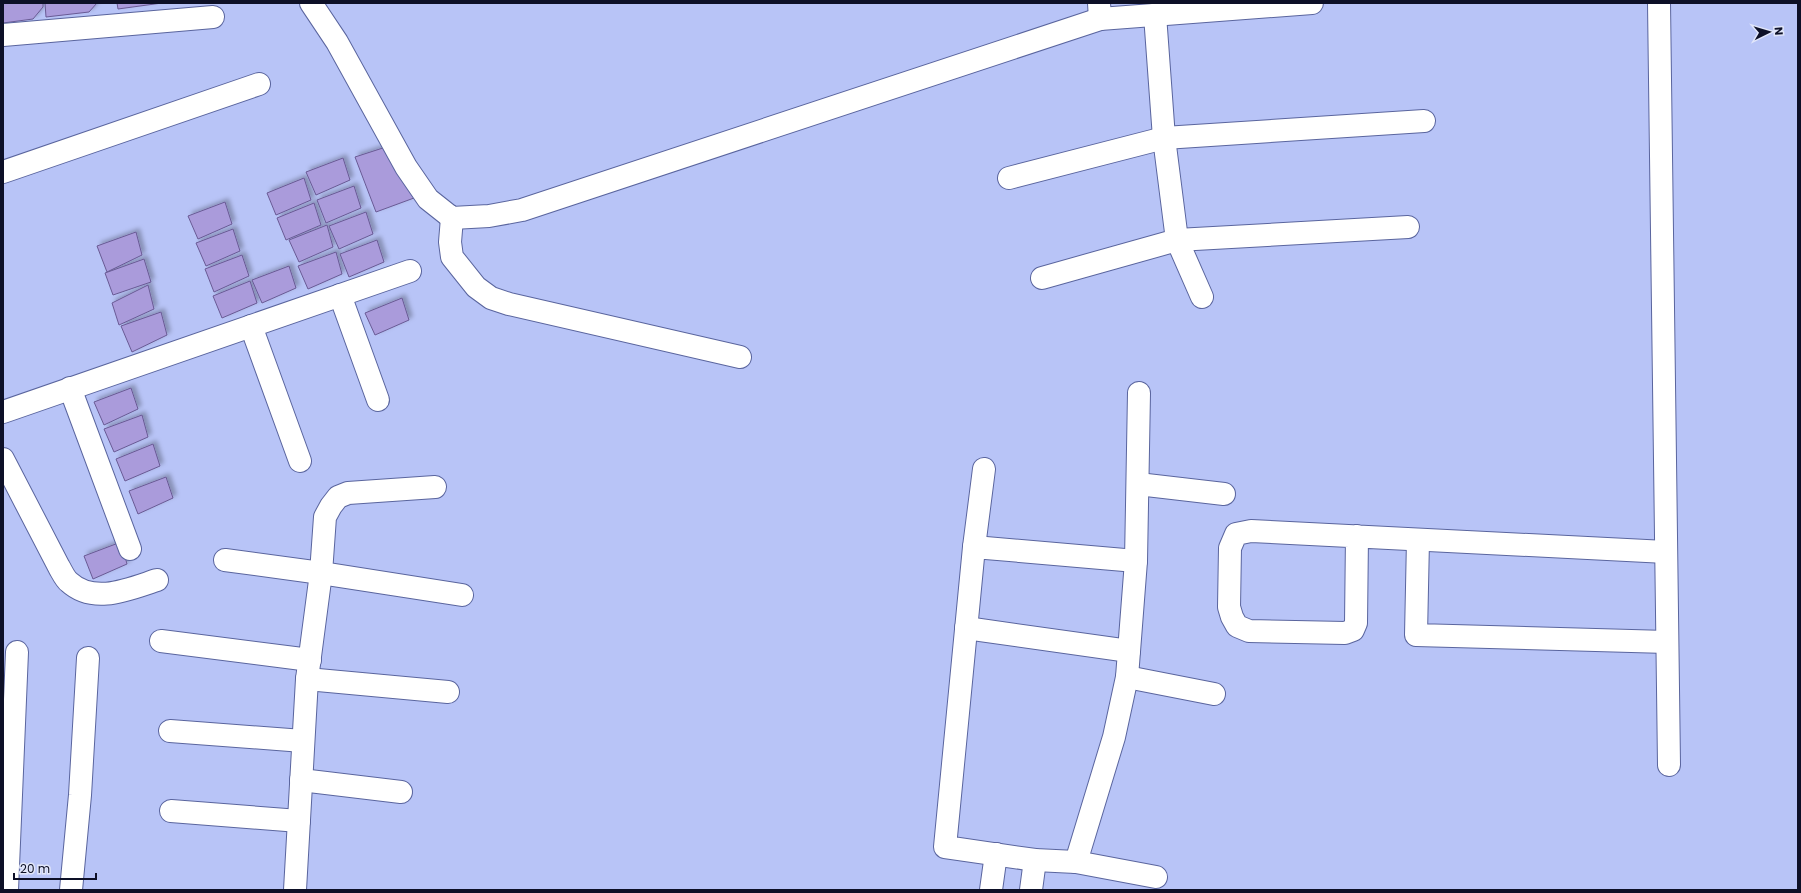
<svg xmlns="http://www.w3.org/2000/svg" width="1801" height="893" font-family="Poppins,sans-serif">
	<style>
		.building { fill: #aa9bdb; stroke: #695a94; filter: url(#shadow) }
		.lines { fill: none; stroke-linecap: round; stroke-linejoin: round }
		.street-casing { stroke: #5a659e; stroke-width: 24 }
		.street { stroke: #fff; stroke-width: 22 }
	</style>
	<defs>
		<filter id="shadow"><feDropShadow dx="3.5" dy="-3.5" stdDeviation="2" flood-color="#0004"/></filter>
	</defs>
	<rect width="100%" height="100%" fill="#b8c4f7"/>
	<!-- building -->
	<g class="building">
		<polygon points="3,3 43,3 43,7 33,19 3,23"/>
		<polygon points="45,3 97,3 89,12 46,17"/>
		<polygon points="117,3 162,3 118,9"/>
		<polygon points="389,146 414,198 376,212 355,157"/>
		<polygon points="343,158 350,180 316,195 306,172"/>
		<polygon points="304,178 311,200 276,215 267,193"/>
		<polygon points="354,186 361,208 326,223 317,200"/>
		<polygon points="225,202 232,224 198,239 188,216"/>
		<polygon points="314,203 321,225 286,240 277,218"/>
		<polygon points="366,212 373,234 339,249 329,226"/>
		<polygon points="327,225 333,247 299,262 289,240"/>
		<polygon points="233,229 240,251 206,266 196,243"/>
		<polygon points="136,232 142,255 107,272 97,246"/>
		<polygon points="377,240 384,262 349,277 340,254"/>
		<polygon points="336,252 342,274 308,289 298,266"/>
		<polygon points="242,255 249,276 214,292 205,269"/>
		<polygon points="144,259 151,282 113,295 105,273"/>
		<polygon points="289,266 296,288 262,303 252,280"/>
		<polygon points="250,281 257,303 222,318 213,296"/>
		<polygon points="148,285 154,309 119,325 112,303"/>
		<polygon points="402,298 409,320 375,335 365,313"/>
		<polygon points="161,312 167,335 132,352 121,326"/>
		<polygon points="131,388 138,409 104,425 94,402"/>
		<polygon points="142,415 148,437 114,452 104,429"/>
		<polygon points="153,444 160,466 125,481 116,459"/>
		<polygon points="166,477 173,498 138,514 129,491"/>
		<polygon points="121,542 127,564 93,579 84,556"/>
	</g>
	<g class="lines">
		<defs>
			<g id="street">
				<polyline points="311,3 337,42 406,167 428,199 452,218 489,216 522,210 1100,19"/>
				<polyline points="1099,3 1100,19 1312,3"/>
				<polyline points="1659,3 1669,765"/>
				<polyline points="1155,15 1164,138 1177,240 1202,297"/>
				<polyline points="3,35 213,17"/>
				<polyline points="3,172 259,84"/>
				<polyline points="1009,178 1164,138 1424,121"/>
				<polyline points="452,218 450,242 452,257 476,287 491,298 509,304 740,357"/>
				<polyline points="1042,278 1177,240 1408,227"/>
				<polyline points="340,295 378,400"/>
				<polyline points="251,326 300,461"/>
				<polyline points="70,388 130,549"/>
				<polyline points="3,412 410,271"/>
				<path d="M3,459L59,567C62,572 65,579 69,582C94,605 129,589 157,580"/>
				<polyline points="1138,484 1224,494"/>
				<polyline points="1357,536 1356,623 1353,630 1345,633 1249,631 1237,626 1232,617 1229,607 1230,548 1236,534 1251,531 1666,552"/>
				<polyline points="1418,540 1416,635 1667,642"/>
				<polyline points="974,547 984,469"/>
				<polyline points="225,560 321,573 462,595"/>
				<polyline points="1136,561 974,547 945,847 1035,860 1076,862 1156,877"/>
				<polyline points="966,628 1129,651"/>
				<polyline points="161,641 310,660"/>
				<polyline points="1127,677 1214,694"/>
				<polyline points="307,679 448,692"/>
				<polyline points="170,731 303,741"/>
				<polyline points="301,780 401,792"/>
				<polyline points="171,811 299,821"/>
				<polyline points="1076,862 1114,737 1127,677 1136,561 1139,393"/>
				<polyline points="7,890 17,652"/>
				<polyline points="71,890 80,795 88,658"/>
				<polyline points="295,890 307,679 321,573 325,517 331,506 338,497 348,493 435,487"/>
				<polyline points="991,890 996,854"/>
				<polyline points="1031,890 1035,860"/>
			</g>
		</defs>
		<!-- street casing -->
		<use href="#street" class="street-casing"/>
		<!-- street -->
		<use href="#street" class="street"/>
	</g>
	<!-- border -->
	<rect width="1801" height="893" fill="none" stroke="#0d1027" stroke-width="8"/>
	<!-- north arrow -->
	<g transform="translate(1769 32) rotate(85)" stroke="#e1e6fa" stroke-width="3" paint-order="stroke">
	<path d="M0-3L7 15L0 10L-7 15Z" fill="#0d1027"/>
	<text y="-6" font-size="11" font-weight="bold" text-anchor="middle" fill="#0d1027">N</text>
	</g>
	<!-- scale -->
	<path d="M14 873v6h82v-6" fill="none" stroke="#0d1027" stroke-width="2"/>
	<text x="20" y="873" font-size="12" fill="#0d1027" stroke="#e1e6fa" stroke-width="3" paint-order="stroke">20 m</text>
</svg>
